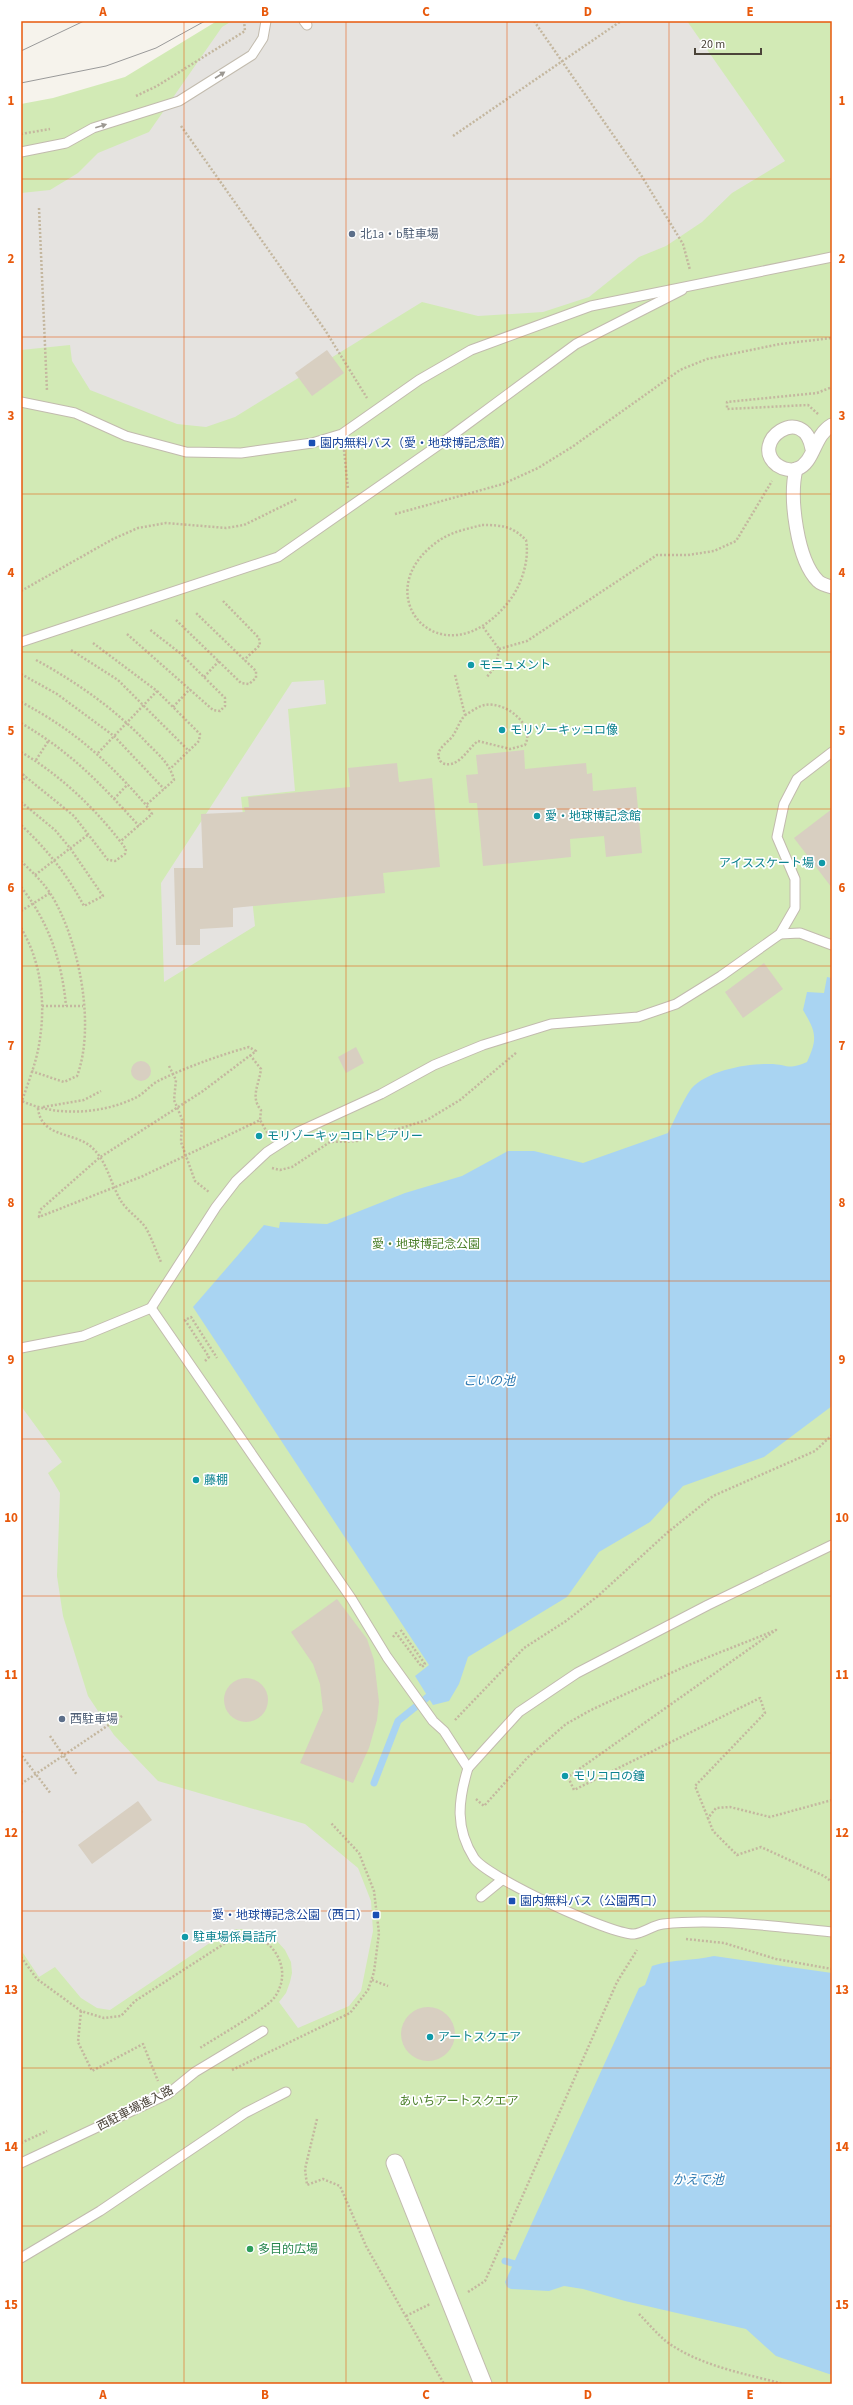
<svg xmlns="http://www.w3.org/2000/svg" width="853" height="2405" font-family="'Source Sans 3','Noto Sans JP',sans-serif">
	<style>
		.green { fill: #d2eab5 }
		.parking { fill: #e5e3e0 }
		.water { fill: #a9d4f2 }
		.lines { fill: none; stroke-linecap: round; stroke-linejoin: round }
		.stream { stroke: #a9d4f2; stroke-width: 7 }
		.building { fill: #d8cfc1 }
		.service-casing { stroke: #c2bbae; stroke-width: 11 }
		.pedestrian-casing { stroke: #c2bbae; stroke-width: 15 }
		.minor-casing { stroke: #c2bbae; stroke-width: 19 }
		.path { stroke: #c4b79f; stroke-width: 2.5; stroke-dasharray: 2 2; stroke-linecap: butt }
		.service { stroke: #fff; stroke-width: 9 }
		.pedestrian { stroke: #fff; stroke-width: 13 }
		.minor { stroke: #fff; stroke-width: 17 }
		.tram { stroke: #9a9a9a; stroke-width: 1 }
		.oneway { fill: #9c9892 }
		.grid { fill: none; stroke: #e8590c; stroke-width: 1; stroke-opacity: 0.55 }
		.service-dot { fill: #5c6f8a; stroke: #fff; stroke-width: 1.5 }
		.transit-dot { fill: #1a4fb4; stroke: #fff; stroke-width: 1.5 }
		.culture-dot { fill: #0f9aa8; stroke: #fff; stroke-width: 1.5 }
		.leisure-dot { fill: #2e9e5b; stroke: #fff; stroke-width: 1.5 }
		.labels { text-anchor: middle; stroke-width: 3.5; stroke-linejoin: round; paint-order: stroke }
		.service-label { font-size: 12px; fill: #4e5e75; stroke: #fff; text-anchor: start }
		.transit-label { font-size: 12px; fill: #164399; stroke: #fff; text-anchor: start }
		.culture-label { font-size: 12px; fill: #0d838f; stroke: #fff; text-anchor: start }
		.park-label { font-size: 12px; fill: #4a7f2a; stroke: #fff }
		.street-label { font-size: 12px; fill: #4b4439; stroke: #fff }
		.leisure-label { font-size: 12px; fill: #27864d; stroke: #fff; text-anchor: start }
		.water-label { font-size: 13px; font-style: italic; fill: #2e7ab2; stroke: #fff }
		.neatline { fill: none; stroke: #e8590c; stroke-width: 1.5 }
		.grid-label { font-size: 13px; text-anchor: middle; font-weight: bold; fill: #e8590c }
	</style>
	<rect width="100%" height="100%" fill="#f6f3ec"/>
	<!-- green -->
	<polygon class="green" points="217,21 832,21 832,2384 21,2384 21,104 53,98 125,77"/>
	<!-- parking -->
	<g class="parking">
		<polygon points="232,21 687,21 785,161 732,193 702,222 666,246 639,257 589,297 543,312 478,316 422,302 235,417 206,427 177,424 90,390 72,361 70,345 21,350 21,193 50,190 78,173 98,153 149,132 222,27"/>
		<polygon points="324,680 326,704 288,709 295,791 241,797 255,926 164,982 161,883 292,682"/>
		<polygon points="21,1406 62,1462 48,1473 60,1493 57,1576 63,1616 88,1696 114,1735 158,1781 305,1824 358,1868 371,1901 373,1931 361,1991 349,2006 298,2028 279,2002 286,1993 290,1982 292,1973 291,1962 285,1950 276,1940 265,1932 250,1929 237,1929 223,1934 110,2010 97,2008 81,1998 55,1967 39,1977 21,1950"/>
	</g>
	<!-- water -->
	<g class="water">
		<path d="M827,977L832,978V1406L764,1457L683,1486L650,1522L599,1552L567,1597L468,1657L459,1684L449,1701L433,1705L415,1676L429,1665L193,1307L264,1225L279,1228L280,1222L327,1224L405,1193L462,1176L508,1151H534L583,1163L668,1133C675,1119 682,1102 691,1089C706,1071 747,1063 769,1064C789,1064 786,1071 807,1062C818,1038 816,1032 803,1010L807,992L824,993Z"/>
		<path d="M714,1956L832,1973V2375L776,2356L746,2329L625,2301L583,2289L564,2286L549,2291L511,2289L507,2287L505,2282L639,1988L645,1985L652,1966C673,1959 693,1961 714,1956Z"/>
	</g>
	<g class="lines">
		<!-- stream -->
		<g class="stream">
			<polyline points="374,1783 398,1721 434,1692"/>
			<polyline points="505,2261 522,2266"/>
		</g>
	</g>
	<!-- building -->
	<g class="building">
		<polygon points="327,350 344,373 312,396 295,373"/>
		<polygon points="524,750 525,769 586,763 587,774 592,773 593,791 636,787 642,853 606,857 604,836 570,839 571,857 483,866 477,803 469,803 466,775 478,774 476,755"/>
		<polygon points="397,763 399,782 432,778 440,867 383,873 385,893 233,908 233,927 200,929 200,945 176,945 174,868 203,868 201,814 245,812 244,807 249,807 248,797 350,787 348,768"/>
		<polygon points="832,809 832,888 794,838"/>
		<polygon points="764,963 783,989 743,1018 725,992"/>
		<polygon points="356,1047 364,1063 346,1073 338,1057"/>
		<circle cx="141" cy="1071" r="10"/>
		<polygon points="337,1599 367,1639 374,1660 379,1702 377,1720 369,1748 353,1783 300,1763 323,1710 320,1684 313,1664 291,1632"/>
		<circle cx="246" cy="1700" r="22"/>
		<polygon points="138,1801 152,1820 92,1864 78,1845"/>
		<circle cx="428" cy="2034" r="27"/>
	</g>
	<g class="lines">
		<defs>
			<g id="service">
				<polyline points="304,21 307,25"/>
				<polyline points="21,152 66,143 93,128 179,101 252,55 263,38 266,21"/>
				<polyline points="21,402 75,413 126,436 186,452 241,453 312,443 342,434 419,380 471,350 591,306 832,257"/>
				<polyline points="21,642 278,557 450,437 576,344 682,290"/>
				<polyline points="780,934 800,933 832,945"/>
				<polyline points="151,1308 216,1207 236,1181 267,1152 298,1132 381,1094 434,1065 483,1045 551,1024 638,1017 676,1004 721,976 780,934 795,908 795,879 777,837 784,804 797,779 832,752"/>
				<path d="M21,1348L83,1336L151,1308L351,1598L387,1657L433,1721L444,1731L468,1768C458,1801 455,1828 474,1858C486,1877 611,1935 634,1934C644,1933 653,1925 663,1924C719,1918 776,1927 832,1932"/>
				<polyline points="468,1768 519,1712 577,1673 708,1605 832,1545"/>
				<polyline points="481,1897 503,1879"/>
				<polyline points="21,2163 168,2094 195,2072 263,2031"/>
				<polyline points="21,2258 100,2211 245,2113 286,2092"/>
			</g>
			<g id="pedestrian">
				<path d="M812,449C804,402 748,442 777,465C783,469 791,471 797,469C815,462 813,436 832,425"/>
				<path d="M796,469C789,498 797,560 818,581C821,584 828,586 832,587"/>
			</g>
			<polyline id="minor" points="395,2163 483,2384"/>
		</defs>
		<!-- service casing -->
		<use href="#service" class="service-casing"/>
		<!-- pedestrian casing -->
		<use href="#pedestrian" class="pedestrian-casing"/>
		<!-- minor casing -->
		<use href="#minor" class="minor-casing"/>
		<!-- path -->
		<g class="path">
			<polyline points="534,21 641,175 683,244 690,270"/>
			<polyline points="136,96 157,86 245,31 244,21"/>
			<polyline points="181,126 325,330 367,398"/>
			<polyline points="21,134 50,129"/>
			<polyline points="453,136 621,21"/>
			<polyline points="39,208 47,391"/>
			<polyline points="818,414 808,405 727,409 727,402 817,393 832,387"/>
			<polyline points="344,450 348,489"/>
			<polyline points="395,514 503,484 538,468 572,447 680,370 707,359 780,344 832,338"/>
			<path d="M482,525C502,525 512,526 526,540C530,562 520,589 506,605C441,682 364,594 437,542C450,532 467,529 482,525Z"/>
			<polyline points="21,591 113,539 138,528 166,523 226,528 244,525 297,499"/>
			<polyline points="223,601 259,638 260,645 244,660"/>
			<polyline points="176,620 241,683 249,684 256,678 256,671 196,613"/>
			<polyline points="483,627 499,649 496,666 486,678"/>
			<polyline points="127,634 213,710 220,711 225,706 225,698 180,653 149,629"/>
			<polyline points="93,643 157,691 200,734 199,741 171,768"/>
			<polyline points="499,649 527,641 657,555 688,555 714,551 736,541 772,481"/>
			<polyline points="71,650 118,680 189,751"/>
			<path d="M36,660C78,683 115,709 148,744C159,755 170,764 174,780L146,805"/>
			<polyline points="21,674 57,694 114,736 164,789"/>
			<path d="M455,675L465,715C459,722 457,730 452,737C445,745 432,752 442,763C458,770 468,748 478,741L510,749L525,745C536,725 505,701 485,705C478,706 471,712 465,715"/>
			<polyline points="204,677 219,661"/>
			<path d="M21,702C74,730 107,760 146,805L152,814L121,841"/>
			<polyline points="173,707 190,689"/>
			<path d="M21,723C71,752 100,783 139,826"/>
			<path d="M21,752C62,776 98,811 126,849L125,854L115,861L108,860L74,816L21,773"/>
			<polyline points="98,753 157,691"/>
			<polyline points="36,760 49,740"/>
			<polyline points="21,783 26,776"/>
			<polyline points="114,799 128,784"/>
			<path d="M21,802L55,830L70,848L103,896L84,906C68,876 47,849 21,825"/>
			<path d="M21,861C31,871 42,881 50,893C79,938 96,1026 77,1076L64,1082L31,1071"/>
			<polyline points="35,875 89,834"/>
			<path d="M21,887C49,922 62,962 66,1006"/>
			<polyline points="21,911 50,893"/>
			<path d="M21,928C42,963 46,1005 39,1045C36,1063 28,1083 22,1101C56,1117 102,1114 135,1098C144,1094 151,1084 160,1080C187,1067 220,1055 249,1047L256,1051L203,1091L99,1158L40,1210L39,1217L143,1176L260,1120L268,1134"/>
			<polyline points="42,1006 83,1006"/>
			<path d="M250,1055L261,1069C259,1085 250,1097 261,1110L260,1120"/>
			<polyline points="169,1066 176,1080 174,1100 182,1119 181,1142 195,1181 209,1192"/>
			<polyline points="43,1107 84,1100 101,1091"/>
			<path d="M38,1108C41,1137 71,1132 89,1145C107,1159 110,1183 121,1201C127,1211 139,1218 146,1228C152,1239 156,1251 161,1262"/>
			<polyline points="272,1168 280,1170 292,1167 330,1142 359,1141 427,1120 460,1100 517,1052"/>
			<polyline points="205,1361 209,1357 185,1320 191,1317 217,1358"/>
			<polyline points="393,1637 396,1633 422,1667 425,1664 400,1629"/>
			<polyline points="455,1720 524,1648 566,1621 598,1596 668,1532 713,1496 815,1451 832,1435"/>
			<polyline points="50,1736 77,1775"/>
			<polyline points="22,1756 51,1794"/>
			<polyline points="21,1784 122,1716"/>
			<polyline points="476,1799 484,1806 527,1758 566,1724 591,1710 686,1666 776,1630 568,1777 574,1790 760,1698 765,1713 695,1786 708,1818"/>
			<polyline points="832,1800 770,1817 730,1807 716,1808 708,1818 713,1831 737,1855 761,1847 824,1876 832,1882"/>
			<polyline points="21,1811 22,1813"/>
			<polyline points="686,1939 724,1943 776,1959 832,1969"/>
			<path d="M21,1957L37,1979L81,2011L104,2018L121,2016L135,2001L230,1940C244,1934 255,1933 267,1943C283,1957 288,1979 274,1998C263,2011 217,2037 200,2048"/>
			<polyline points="372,1980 388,1986"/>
			<polyline points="81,2011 78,2042 92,2071 143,2044 158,2081"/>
			<polyline points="232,2070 350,2013 368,1990 374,1972 379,1933 374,1891 359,1853 331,1823"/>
			<polyline points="317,2119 305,2169 307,2185 323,2179 340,2186 366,2246 444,2384"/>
			<polyline points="21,2143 47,2131"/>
			<polyline points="468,2292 485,2281 617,1982 637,1950"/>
			<path d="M639,2314C648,2323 657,2334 667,2342C700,2366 746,2374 784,2384"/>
			<polyline points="406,2316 430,2304"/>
		</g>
		<!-- service -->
		<use href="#service" class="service"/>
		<!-- pedestrian -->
		<use href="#pedestrian" class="pedestrian"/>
		<!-- minor -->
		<use href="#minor" class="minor"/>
		<!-- tram -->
		<g class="tram">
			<polyline points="21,51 84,21"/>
			<polyline points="21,83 106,66 156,48 205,21"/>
		</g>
	</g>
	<!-- one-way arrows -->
	<defs><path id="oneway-solid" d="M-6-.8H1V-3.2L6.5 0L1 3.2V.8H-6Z"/></defs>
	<g class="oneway">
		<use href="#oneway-solid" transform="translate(220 75) rotate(-33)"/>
		<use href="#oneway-solid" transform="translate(101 126) rotate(-17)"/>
	</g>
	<!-- grid -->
	<path class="grid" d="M184,21V2384M346,21V2384M507,21V2384M669,21V2384M21,179H832M21,337H832M21,494H832M21,652H832M21,809H832M21,966H832M21,1124H832M21,1281H832M21,1439H832M21,1596H832M21,1753H832M21,1911H832M21,2068H832M21,2226H832"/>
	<!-- markers -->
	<g class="service-dot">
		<circle cx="352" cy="234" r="4"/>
		<circle cx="62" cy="1719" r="4"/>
	</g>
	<g class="transit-dot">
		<rect x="308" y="439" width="8" height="8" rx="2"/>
		<rect x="508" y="1897" width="8" height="8" rx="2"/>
		<rect x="372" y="1911" width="8" height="8" rx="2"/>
	</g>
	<g class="culture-dot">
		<circle cx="471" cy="665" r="4"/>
		<circle cx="502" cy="730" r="4"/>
		<circle cx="537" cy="816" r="4"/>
		<circle cx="822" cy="863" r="4"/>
		<circle cx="259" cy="1136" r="4"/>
		<circle cx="196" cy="1480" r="4"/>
		<circle cx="565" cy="1776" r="4"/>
		<circle cx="185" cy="1937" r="4"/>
		<circle cx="430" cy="2037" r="4"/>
	</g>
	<circle class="leisure-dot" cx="250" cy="2249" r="4"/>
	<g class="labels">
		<!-- service labels -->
		<g class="service-label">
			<text x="360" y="238">北1a・b駐車場</text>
			<text x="70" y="1723">西駐車場</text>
		</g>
		<!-- transit labels -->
		<g class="transit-label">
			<text x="320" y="447">園内無料バス（愛・地球博記念館）</text>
			<text x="520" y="1905">園内無料バス（公園西口）</text>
			<text x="368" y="1919" text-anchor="end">愛・地球博記念公園（西口）</text>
		</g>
		<!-- culture labels -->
		<g class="culture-label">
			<text x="479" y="669">モニュメント</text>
			<text x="510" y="734">モリゾーキッコロ像</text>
			<text x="545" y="820">愛・地球博記念館</text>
			<text x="814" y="867" text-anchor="end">アイススケート場</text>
			<text x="267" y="1140">モリゾーキッコロトピアリー</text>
			<text x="204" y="1484">藤棚</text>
			<text x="573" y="1780">モリコロの鐘</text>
			<text x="193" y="1941">駐車場係員詰所</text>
			<text x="438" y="2041">アートスクエア</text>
		</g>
		<!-- park labels -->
		<g class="park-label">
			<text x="426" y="1248">愛・地球博記念公園</text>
			<text x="459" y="2105">あいちアートスクエア</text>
		</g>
		<!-- street labels -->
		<g class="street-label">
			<text transform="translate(135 2108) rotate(-27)" y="4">西駐車場進入路</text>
		</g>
		<!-- leisure labels -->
		<g class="leisure-label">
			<text x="258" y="2253">多目的広場</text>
		</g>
		<!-- water labels -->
		<g class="water-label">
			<text x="489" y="1385">こいの池</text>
			<text x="698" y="2184">かえで池</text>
		</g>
	</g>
	<!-- border -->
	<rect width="853" height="2405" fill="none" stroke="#ffffff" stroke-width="44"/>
	<!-- scale -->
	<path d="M695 48v6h66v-6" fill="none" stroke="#4b4439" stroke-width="2"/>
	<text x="701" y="48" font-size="12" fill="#4b4439" stroke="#ffffff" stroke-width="3" paint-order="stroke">20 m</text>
	<rect x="22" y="22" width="809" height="2361" class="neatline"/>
	<g class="grid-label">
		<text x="103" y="16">A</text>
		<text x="265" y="16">B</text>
		<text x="426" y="16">C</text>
		<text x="588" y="16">D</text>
		<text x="750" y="16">E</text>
		<text x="11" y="105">1</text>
		<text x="842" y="105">1</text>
		<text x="11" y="263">2</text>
		<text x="842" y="263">2</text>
		<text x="11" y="420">3</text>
		<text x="842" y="420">3</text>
		<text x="11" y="577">4</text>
		<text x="842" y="577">4</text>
		<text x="11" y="735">5</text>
		<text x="842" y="735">5</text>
		<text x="11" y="892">6</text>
		<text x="842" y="892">6</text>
		<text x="11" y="1050">7</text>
		<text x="842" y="1050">7</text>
		<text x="11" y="1207">8</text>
		<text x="842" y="1207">8</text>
		<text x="11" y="1364">9</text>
		<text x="842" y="1364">9</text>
		<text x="11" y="1522">10</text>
		<text x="842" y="1522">10</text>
		<text x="11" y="1679">11</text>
		<text x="842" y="1679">11</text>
		<text x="11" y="1837">12</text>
		<text x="842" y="1837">12</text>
		<text x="11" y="1994">13</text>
		<text x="842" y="1994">13</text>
		<text x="11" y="2151">14</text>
		<text x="842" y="2151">14</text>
		<text x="11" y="2309">15</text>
		<text x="842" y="2309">15</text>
		<text x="103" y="2399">A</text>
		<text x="265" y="2399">B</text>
		<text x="426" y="2399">C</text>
		<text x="588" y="2399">D</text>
		<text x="750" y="2399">E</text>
	</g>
</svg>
